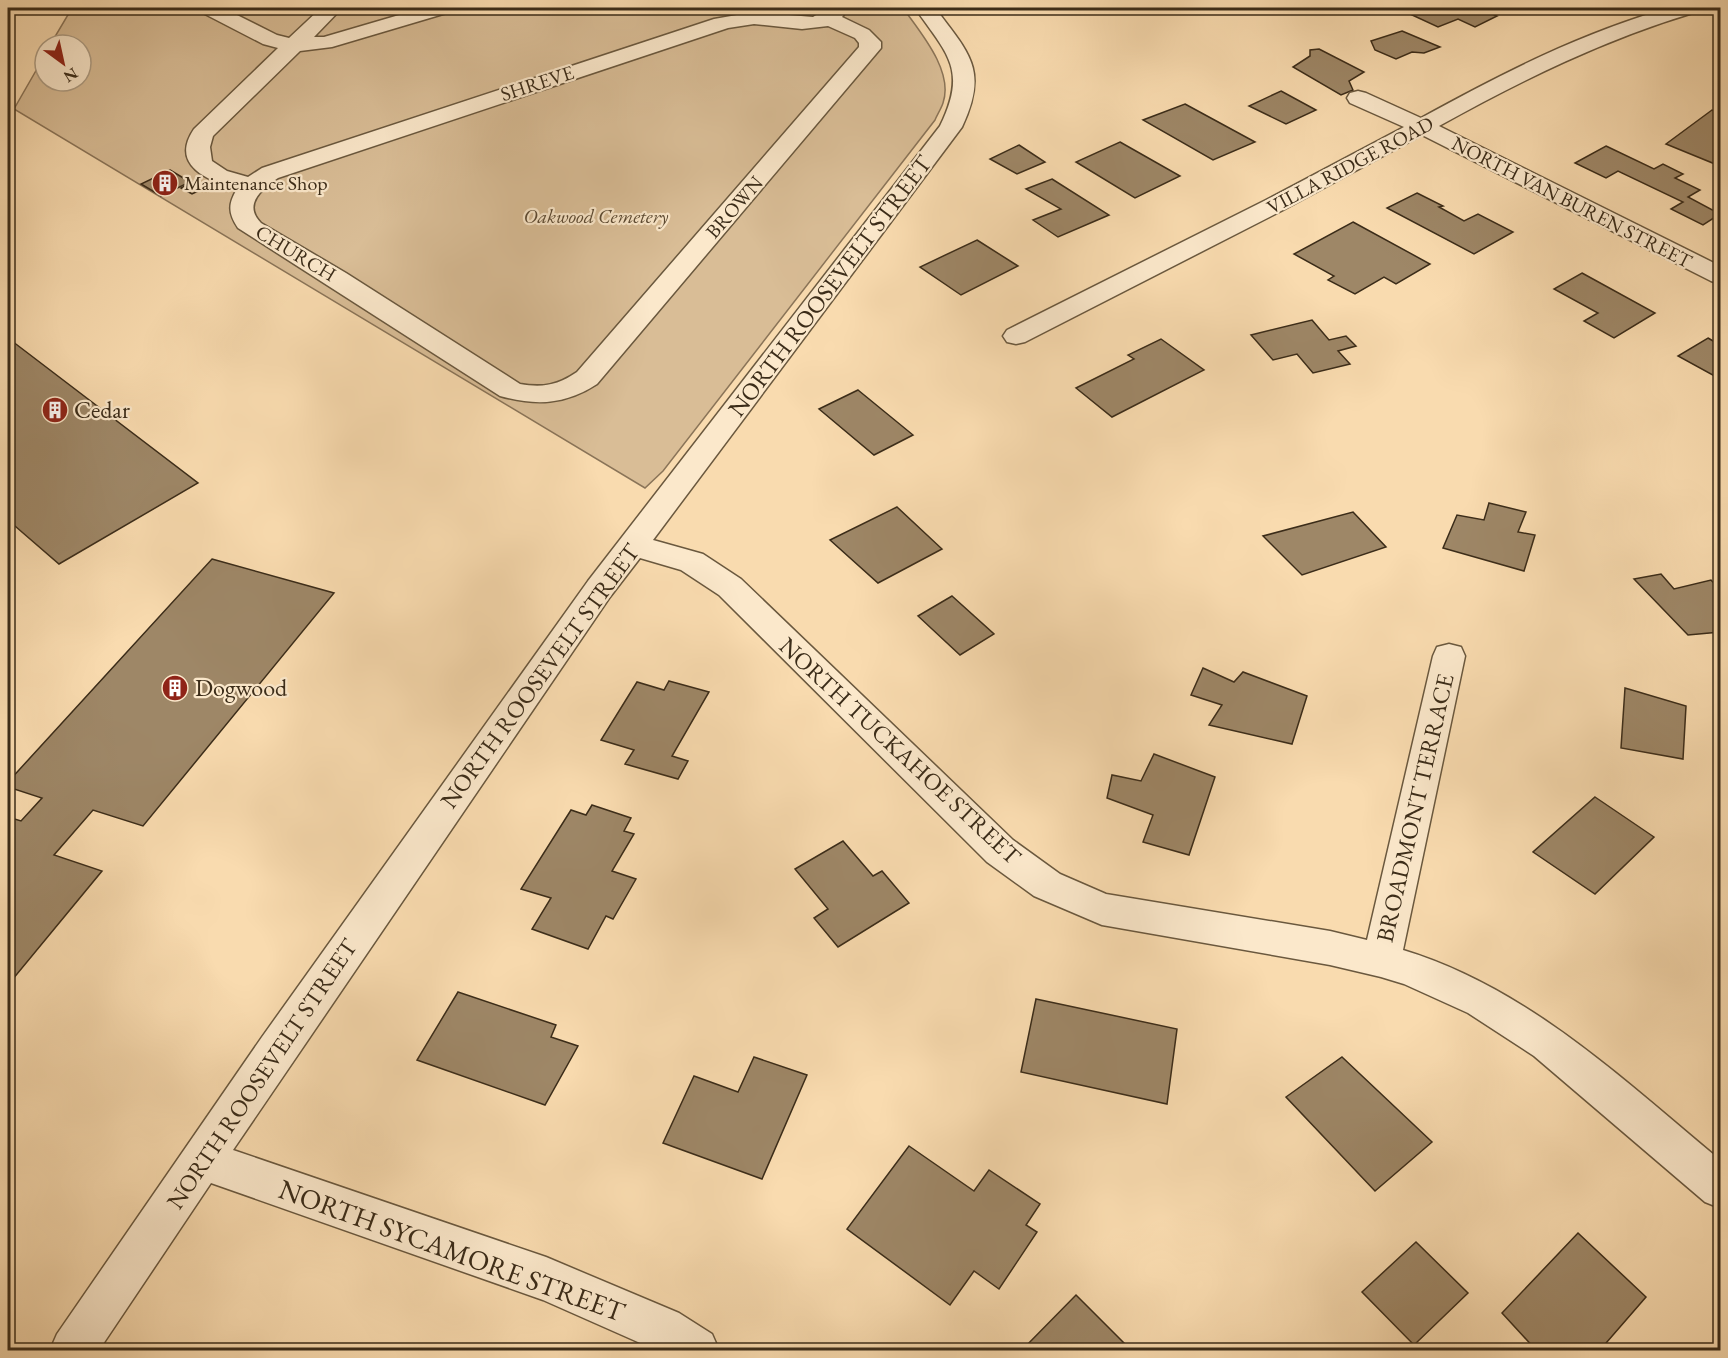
<svg xmlns="http://www.w3.org/2000/svg" width="1728" height="1358" font-family="'EB Garamond',serif">
	<style>
		.green { fill: #d9bd96; stroke: #8a7458; stroke-width: 1.5 }
		.building { fill: #9e8767; stroke: #3b2c19; stroke-width: 1.5 }
		.lines { fill: none; stroke-linecap: round; stroke-linejoin: round }
		.minor-casing { stroke: #6a583e; stroke-width: 3 }
		.minor { fill: #fbe8cb; fill-rule: evenodd }
		.labels { text-anchor: middle; stroke-width: 4.5; stroke-linejoin: round; paint-order: stroke }
		.far-street-label { font-size: 20px; fill: #3b2c19; stroke: #fbe8cb }
		.far-poi-label { font-size: 20px; fill: #3b2c19; stroke: #fbe8cb; text-anchor: start }
		.far-park-label { font-size: 20px; font-style: italic; fill: #5b4932; stroke: #fbe8cb }
		.street-label { font-size: 24px; fill: #3b2c19; stroke: #fbe8cb }
		.poi-label { font-size: 24px; fill: #3b2c19; stroke: #fbe8cb; text-anchor: start }
		.near-street-label { font-size: 28px; fill: #3b2c19; stroke: #fbe8cb }
	</style>
	<rect width="100%" height="100%" fill="#f9dbaf"/>
	<filter id="stains"><feTurbulence type="fractalNoise" baseFrequency=".00333" numOctaves="4"/><feColorMatrix values="0 0 0 0 .2 0 0 0 0 .09 0 0 0 0 .02 0 0 0 .5 -.17"/></filter>
	<radialGradient id="worn" r=".72"><stop offset=".6" stop-color="#630" stop-opacity="0"/><stop offset="1" stop-color="#630" stop-opacity=".3"/></radialGradient>
	<!-- green -->
	<path class="green" d="M72,8H903C920,32 954,71 943,103C941,109 937,115 935,120L663,471L645,488L14,109L45,55V81H81V45H50Z"/>
	<!-- building -->
	<g class="building">
		<polygon points="1397,8 1477,8 1497,16 1475,27 1458,19 1438,27"/>
		<polygon points="1402,31 1440,47 1424,53 1412,52 1396,59 1375,50 1371,41"/>
		<polygon points="1319,49 1364,72 1349,81 1353,90 1341,95 1293,67 1310,56 1310,50"/>
		<polygon points="1281,91 1316,110 1286,124 1249,106"/>
		<polygon points="1185,104 1255,142 1213,160 1143,120"/>
		<polygon points="1712,110 1720,113 1720,159 1715,164 1666,144"/>
		<polygon points="1120,142 1180,176 1135,198 1076,162"/>
		<polygon points="1019,145 1045,162 1017,174 990,159"/>
		<polygon points="1606,146 1654,169 1663,164 1683,174 1675,178 1700,190 1688,197 1720,214 1703,225 1671,209 1683,202 1618,171 1606,178 1575,163"/>
		<polygon points="170,170 190,182 161,196 141,184"/>
		<polygon points="1052,179 1109,215 1058,237 1033,220 1061,209 1026,189"/>
		<polygon points="192,182 203,189 192,194 181,188"/>
		<polygon points="1417,193 1443,206 1439,207 1464,221 1478,214 1513,232 1474,254 1387,208"/>
		<polygon points="1353,222 1430,264 1396,284 1384,277 1355,294 1328,280 1334,276 1294,254"/>
		<polygon points="977,240 1018,266 961,295 920,267"/>
		<polygon points="1582,273 1655,313 1614,338 1584,321 1598,313 1554,289"/>
		<polygon points="1312,320 1329,340 1346,336 1356,346 1338,351 1350,364 1313,373 1297,354 1273,360 1251,335"/>
		<polygon points="8,338 198,483 59,564 8,520"/>
		<polygon points="1708,338 1720,345 1720,379 1678,356"/>
		<polygon points="1161,339 1204,370 1112,417 1076,388 1134,359 1128,355"/>
		<polygon points="858,390 913,435 874,455 819,409"/>
		<polygon points="1489,503 1526,512 1518,532 1535,535 1524,571 1443,548 1457,515 1484,520"/>
		<polygon points="897,507 942,549 878,583 830,540"/>
		<polygon points="1353,512 1386,547 1302,575 1263,536"/>
		<polygon points="212,559 334,593 143,826 93,810 54,855 102,871 8,985 8,817 21,821 42,798 8,787 8,782"/>
		<polygon points="1661,574 1674,589 1711,580 1720,590 1720,632 1688,635 1634,579"/>
		<polygon points="952,596 994,634 960,655 918,616"/>
		<polygon points="1203,668 1234,682 1243,672 1307,696 1292,744 1209,725 1222,705 1191,695"/>
		<polygon points="669,681 709,692 672,756 688,761 678,779 625,764 634,750 601,740 637,682 664,690"/>
		<polygon points="1625,688 1686,706 1683,759 1621,748"/>
		<polygon points="1154,754 1215,777 1189,855 1143,842 1153,815 1107,798 1112,775 1141,781"/>
		<polygon points="1595,797 1654,837 1595,894 1533,852"/>
		<polygon points="592,805 631,818 624,831 634,834 612,871 636,879 613,919 606,916 588,949 532,929 551,898 521,889 571,810 586,815"/>
		<polygon points="843,841 873,876 882,871 909,903 838,947 814,918 828,909 795,869"/>
		<polygon points="458,992 556,1025 551,1037 578,1046 545,1105 417,1060"/>
		<polygon points="1036,999 1177,1029 1167,1104 1021,1072"/>
		<polygon points="754,1057 807,1075 762,1179 663,1143 694,1076 738,1092"/>
		<polygon points="1342,1057 1432,1142 1375,1191 1286,1097"/>
		<polygon points="909,1146 974,1191 989,1170 1040,1204 1026,1225 1037,1232 999,1289 974,1271 950,1305 847,1229"/>
		<polygon points="1578,1233 1646,1297 1600,1350 1536,1350 1502,1313"/>
		<polygon points="1416,1242 1468,1293 1414,1345 1362,1292"/>
		<polygon points="1076,1295 1131,1350 1022,1350"/>
	</g>
	<g class="lines">
		<defs>
			<g id="minor">
				<path d="M198,8H223L277,35L289,38L321,8H342L314,37H324L423,8H453L450,12L332,47L300,51L213,136L210,147L212,161L227,171L248,177L262,168L714,19L754,12L813,17L828,8H849L842,17L869,30L881,42V48L597,384C565,405 536,406 500,396L238,228C228,213 228,204 237,189C209,181 169,166 194,129L278,48L263,44L201,12ZM754,24L802,29L828,26L855,38L859,43V47L577,372C558,385 543,388 520,384L346,273L261,223C242,204 263,188 278,178L728,28Z"/>
				<path d="M915,8H935C969,53 989,70 962,127L653,540L703,554L741,579L1013,840L1060,874L1106,894L1330,931L1367,940L1433,656L1437,647L1449,644L1461,647L1465,656L1403,950C1528,988 1622,1079 1720,1160V1208L1705,1202L1534,1056L1468,1013L1404,984L1381,977L1330,965L1102,925L1034,896L987,862L719,595L681,570L640,558L610,597L233,1150L546,1257L679,1313L712,1334L719,1350H656L543,1300L211,1183L99,1350H50L57,1334L262,1037L588,581L940,126C968,69 947,54 915,8Z"/>
				<path d="M1669,8H1699L1696,12C1605,39 1522,80 1439,126L1720,266V284L1711,281L1422,135L1283,210L1025,342L1016,344L1007,342L1003,336L1007,330L1266,200L1404,127L1350,103L1347,98L1350,93L1358,91L1366,93L1421,118C1501,74 1581,33 1669,8Z"/>
			</g>
		</defs>
		<!-- minor casing -->
		<use href="#minor" class="minor-casing"/>
		<!-- minor -->
		<use href="#minor" class="minor"/>
	</g>
	<!-- icons -->
	<defs>
		<symbol id="building-disc" viewBox="-11 -11 22 22"><circle r="9.5" fill="#8f2418" stroke="#fbe8cb"/><path d="M-4-6H4V6H1V3H-1V6H-4ZM-2.5-4.3h1.7v1.8h-1.7ZM.8-4.3h1.7v1.8H.8ZM-2.5-1h1.7V.8h-1.7ZM.8-1h1.7V.8H.8Z" fill="#fff"/></symbol>
	</defs>
	<g fill-rule="evenodd">
		<use href="#building-disc" x="150" y="168" width="30" height="30"/>
		<use href="#building-disc" x="40" y="395" width="30" height="30"/>
		<use href="#building-disc" x="160" y="673" width="30" height="30"/>
	</g>
	<g class="labels">
		<!-- far-street labels -->
		<g class="far-street-label">
			<text transform="translate(537 83) rotate(-18)" y="7">SHREVE</text>
			<text transform="translate(1350 165) rotate(-28)" y="7">VILLA RIDGE ROAD</text>
			<text transform="translate(1572 202) rotate(27)" y="7">NORTH VAN BUREN STREET</text>
			<text transform="translate(734 207) rotate(-49)" y="7">BROWN</text>
			<text transform="translate(296 253) rotate(31)" y="7">CHURCH</text>
		</g>
		<!-- far-poi labels -->
		<g class="far-poi-label">
			<text x="184" y="190">Maintenance Shop</text>
		</g>
		<!-- far-park labels -->
		<g class="far-park-label">
			<text x="596" y="223">Oakwood Cemetery</text>
		</g>
		<!-- street labels -->
		<g class="street-label">
			<text transform="translate(830 286) rotate(-53)" y="8">NORTH ROOSEVELT STREET</text>
			<text transform="translate(540 676) rotate(-54)" y="8">NORTH ROOSEVELT STREET</text>
			<text transform="translate(900 751) rotate(43)" y="8">NORTH TUCKAHOE STREET</text>
			<text transform="translate(1415 808) rotate(-77)" y="8">BROADMONT TERRACE</text>
			<text transform="translate(262 1074) rotate(-56)" y="8">NORTH ROOSEVELT STREET</text>
		</g>
		<!-- poi labels -->
		<g class="poi-label">
			<text x="74" y="418">Cedar</text>
			<text x="195" y="696">Dogwood</text>
		</g>
		<!-- near-street labels -->
		<g class="near-street-label">
			<text transform="translate(452 1250) rotate(20)" y="10">NORTH SYCAMORE STREET</text>
		</g>
	</g>
	<!-- margin -->
	<rect width="1728" height="1358" fill="none" stroke="#f9dbaf" stroke-width="30"/>
	<rect x="9" y="9" width="1710" height="1340" fill="none" stroke="#3b2c19" stroke-width="3"/>
	<rect x="15" y="15" width="1698" height="1328" fill="none" stroke="#3b2c19" stroke-width="1.5"/>
	<!-- north arrow -->
	<g transform="translate(63 63) rotate(147)"><circle r="28" fill="#fbe8cb" stroke="#ae9d84" stroke-width="1.5"/>
	<path d="M0-4.5L10 22L0 15L-10 22Z" fill="#8f2418"/>
	<text y="-9" font-size="16" font-weight="bold" text-anchor="middle" fill="#3b2c19">N</text>
	</g>
	<rect width="100%" height="100%" filter="url(#stains)"/>
	<rect width="100%" height="100%" fill="url(#worn)"/>
</svg>
